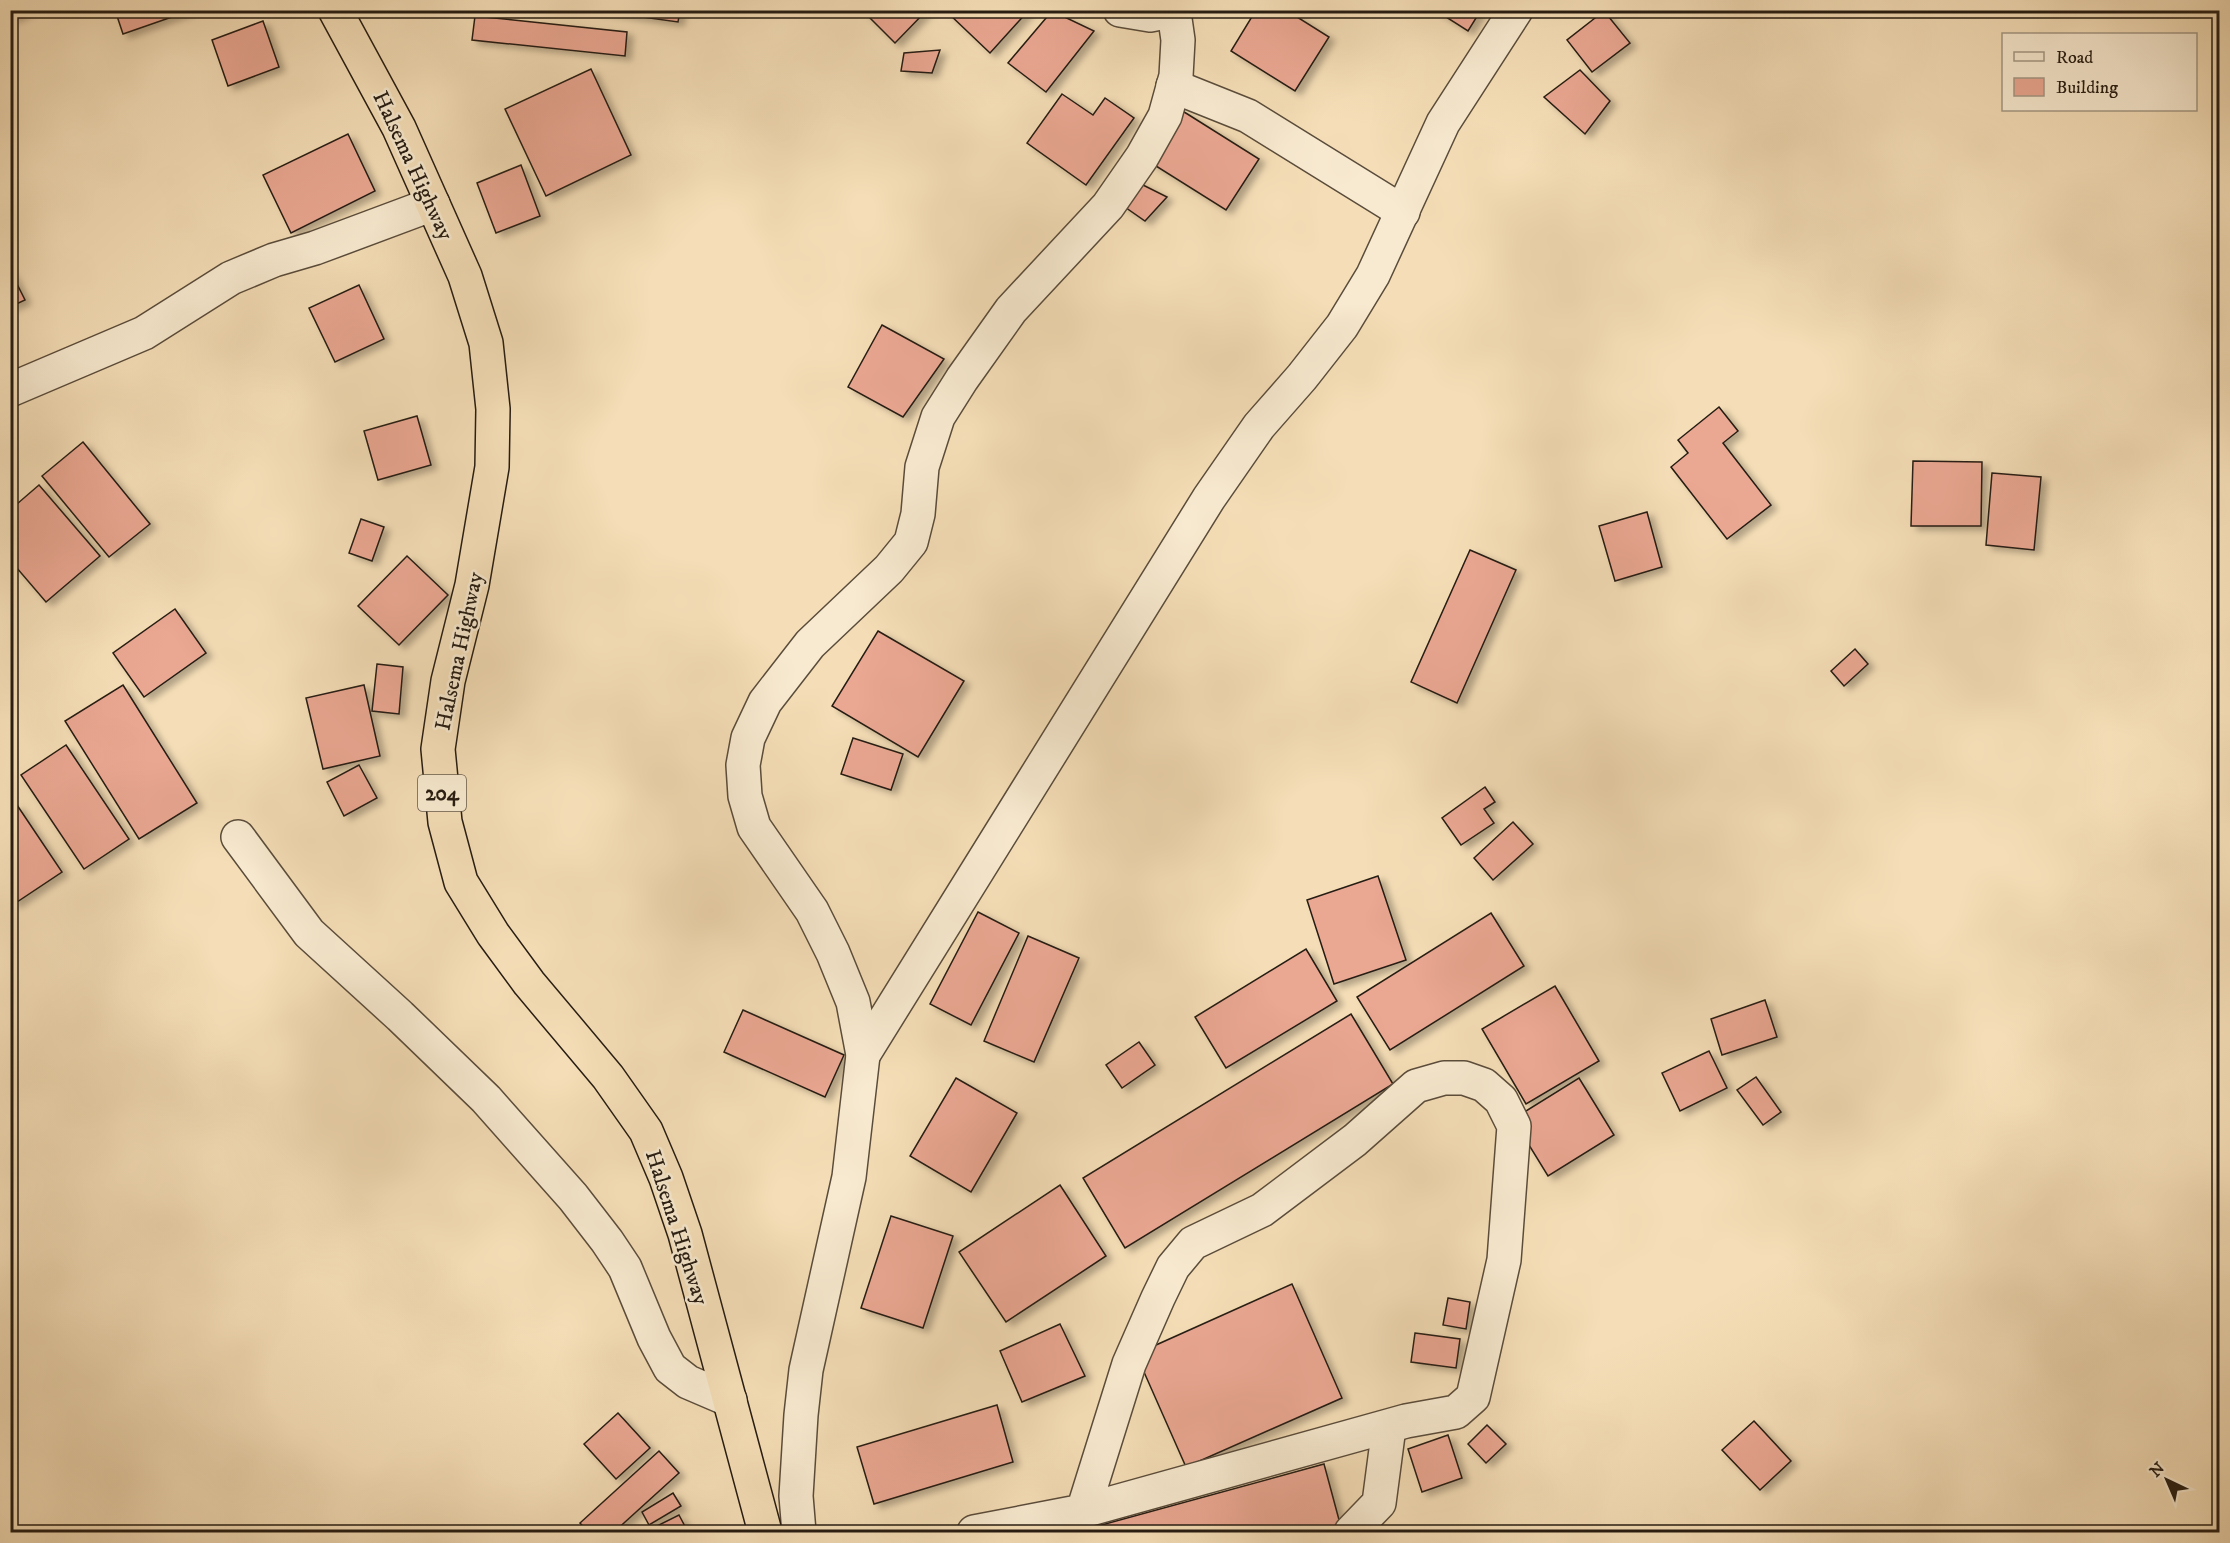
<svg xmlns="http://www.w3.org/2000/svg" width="2230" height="1543" font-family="'IM FELL DW Pica',serif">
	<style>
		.building { fill: #eaa792; stroke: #261c12; stroke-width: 1.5; filter: url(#shadow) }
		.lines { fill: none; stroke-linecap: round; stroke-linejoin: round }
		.minor-casing { stroke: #5a4c3b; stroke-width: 36 }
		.highway-casing { stroke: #261c12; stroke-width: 36 }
		.minor { stroke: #f8ead0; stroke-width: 33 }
		.highway { stroke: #f5deb7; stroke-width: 33 }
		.labels { text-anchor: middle; stroke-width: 5; stroke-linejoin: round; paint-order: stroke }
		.shield { fill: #f8ead0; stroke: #655a4b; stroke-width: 1.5 }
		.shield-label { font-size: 21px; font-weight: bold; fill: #261c12 }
		.street-label { font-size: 22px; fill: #261c12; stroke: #f8ead0 }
	</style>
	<defs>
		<filter id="shadow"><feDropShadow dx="6" dy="4" stdDeviation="3" flood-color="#0004"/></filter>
	</defs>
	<rect width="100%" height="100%" fill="#f5deb7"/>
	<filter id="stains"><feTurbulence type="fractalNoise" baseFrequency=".00333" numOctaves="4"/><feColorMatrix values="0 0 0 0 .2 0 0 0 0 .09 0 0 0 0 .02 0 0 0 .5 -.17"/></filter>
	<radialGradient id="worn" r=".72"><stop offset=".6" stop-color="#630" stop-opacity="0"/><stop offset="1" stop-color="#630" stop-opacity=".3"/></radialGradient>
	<!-- building -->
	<g class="building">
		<polygon points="10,10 29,10 12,19"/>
		<polygon points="115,10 192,10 123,34"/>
		<polygon points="592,10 680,10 678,22"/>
		<polygon points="862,10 927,10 895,43"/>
		<polygon points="949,10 1029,10 990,53 947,12"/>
		<polygon points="1256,10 1286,10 1329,37 1295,91 1231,51"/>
		<polygon points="1435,10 1481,10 1468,31"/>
		<polygon points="1052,11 1094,31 1046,92 1008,63"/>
		<polygon points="1604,11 1630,43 1592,72 1567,40"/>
		<polygon points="475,16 627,32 625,56 472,40"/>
		<polygon points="263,21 279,67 228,86 212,40"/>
		<polygon points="940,50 932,73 901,71 904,53"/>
		<polygon points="591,69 631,155 546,196 505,109"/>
		<polygon points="1580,70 1610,101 1585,134 1544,97"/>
		<polygon points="1062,94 1093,115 1105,98 1134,118 1086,185 1027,143"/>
		<polygon points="1181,110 1259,159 1226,210 1148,161"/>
		<polygon points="348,134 375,191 291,233 263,175"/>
		<polygon points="521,165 540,216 496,233 477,183"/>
		<polygon points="1135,181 1167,197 1145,221 1122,205"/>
		<polygon points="10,270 25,300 10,307"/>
		<polygon points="359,285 384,339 335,362 309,308"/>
		<polygon points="882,325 944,359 903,417 848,387"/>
		<polygon points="1719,407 1738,431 1723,443 1771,505 1727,539 1671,467 1688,453 1678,440"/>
		<polygon points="417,416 431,465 378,480 364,431"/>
		<polygon points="83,442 150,524 109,557 42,476"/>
		<polygon points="1913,461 1982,462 1981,526 1911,526"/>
		<polygon points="1992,473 2041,477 2034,550 1986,545"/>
		<polygon points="39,485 100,556 46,602 10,560 10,510"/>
		<polygon points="1647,512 1662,567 1615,581 1599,526"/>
		<polygon points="361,519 384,527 372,561 349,553"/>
		<polygon points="1470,550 1516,570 1457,703 1411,682"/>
		<polygon points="407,556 448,595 399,645 358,606"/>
		<polygon points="175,609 206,653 144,697 113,653"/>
		<polygon points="878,631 964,681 918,757 832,706"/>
		<polygon points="1855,649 1868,664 1844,686 1831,671"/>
		<polygon points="377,664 403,667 399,714 372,711"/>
		<polygon points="123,685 197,803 139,839 65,721"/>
		<polygon points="364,685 380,756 323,769 306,698"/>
		<polygon points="853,738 903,754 891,790 841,774"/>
		<polygon points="66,745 129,839 84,869 21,775"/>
		<polygon points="359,765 377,798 344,816 327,782"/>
		<polygon points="1485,787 1495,802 1484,809 1494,823 1461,845 1442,818"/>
		<polygon points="17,805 62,872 14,904 10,898 10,809"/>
		<polygon points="1513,822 1533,844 1493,880 1474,858"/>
		<polygon points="1378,876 1406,960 1334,984 1307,900"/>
		<polygon points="978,912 1019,933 971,1025 930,1004"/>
		<polygon points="1491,913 1524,966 1390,1050 1357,997"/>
		<polygon points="1028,936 1079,958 1034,1062 984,1041"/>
		<polygon points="1306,949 1337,1001 1226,1068 1195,1017"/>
		<polygon points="1555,986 1599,1061 1526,1104 1482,1029"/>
		<polygon points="1765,1000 1777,1037 1722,1055 1711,1019"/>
		<polygon points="743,1010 844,1055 825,1097 724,1052"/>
		<polygon points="1351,1014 1393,1084 1125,1248 1083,1178"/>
		<polygon points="1139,1042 1155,1065 1122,1088 1106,1065"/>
		<polygon points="1709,1051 1727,1088 1680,1111 1662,1073"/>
		<polygon points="1756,1077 1781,1112 1763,1125 1737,1090"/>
		<polygon points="956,1078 1017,1113 971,1192 910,1156"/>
		<polygon points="1579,1078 1614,1135 1548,1176 1513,1119"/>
		<polygon points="1060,1185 1106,1256 1006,1322 959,1252"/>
		<polygon points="891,1216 953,1236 923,1328 861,1308"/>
		<polygon points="1292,1284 1342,1398 1186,1467 1136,1354"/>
		<polygon points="1448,1298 1470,1302 1466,1329 1443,1325"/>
		<polygon points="1060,1324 1085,1376 1022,1402 1000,1351"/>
		<polygon points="1415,1333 1460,1339 1456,1368 1411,1362"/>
		<polygon points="997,1405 1013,1462 874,1504 857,1447"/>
		<polygon points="618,1413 650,1448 616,1479 584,1444"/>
		<polygon points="1754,1421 1791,1461 1760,1490 1722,1450"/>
		<polygon points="1487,1425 1506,1444 1486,1463 1468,1444"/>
		<polygon points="1448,1435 1462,1478 1422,1492 1408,1449"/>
		<polygon points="659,1451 679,1473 614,1532 588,1532 580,1523"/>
		<polygon points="1324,1464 1342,1531 1335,1532 1076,1532"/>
		<polygon points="673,1493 681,1506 649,1525 642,1512"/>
		<polygon points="679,1515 688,1532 645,1532"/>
	</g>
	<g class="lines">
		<defs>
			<g id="minor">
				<polyline points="1120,10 1150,15 1176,10"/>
				<polyline points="1173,86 1248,116 1403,212"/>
				<polyline points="10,390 144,333 231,278 274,260 315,248 433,204"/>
				<polyline points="238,837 309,933 400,1016 486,1099 573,1197 607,1241 625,1268 654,1338 670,1368 688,1382 730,1400"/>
				<polyline points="863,1055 1209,498 1259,426 1302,377 1342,326 1373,275 1443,123 1516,10"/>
				<polyline points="799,1532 796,1496 801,1415 806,1370 849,1177 863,1055 853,1002 833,953 812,911 754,827 745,796 743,765 748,738 765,702 810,644 889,569 911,542 918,514 922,467 938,417 962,379 1011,310 1108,206 1142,157 1165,116 1176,76 1178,40 1174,12"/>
				<polyline points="974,1532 1083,1511 1406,1421 1456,1412 1473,1397 1504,1260 1514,1126 1501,1100 1484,1085 1464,1078 1444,1078 1416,1086 1355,1140 1262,1210 1193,1243 1173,1267 1158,1298 1129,1364 1083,1511"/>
				<polyline points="1351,1532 1379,1503 1389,1427"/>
			</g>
			<polyline id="highway" points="335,10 399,128 465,276 486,343 493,409 492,467 472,585 448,681 438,749 445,822 461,882 493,934 529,983 608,1077 646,1131 666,1178 685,1234 765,1532"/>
		</defs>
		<!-- minor casing -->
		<use href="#minor" class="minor-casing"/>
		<!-- highway casing -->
		<use href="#highway" class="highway-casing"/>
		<!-- minor -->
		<use href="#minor" class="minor"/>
		<!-- highway -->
		<use href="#highway" class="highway"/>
	</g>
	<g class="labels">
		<!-- shield labels -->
		<rect class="shield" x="418" y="775" width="48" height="36" rx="4.5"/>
		<g class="shield-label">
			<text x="442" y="800">204</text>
		</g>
		<!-- street labels -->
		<g class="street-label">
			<text transform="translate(414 165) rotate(65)" y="8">Halsema Highway</text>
			<text transform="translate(458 651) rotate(-78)" y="8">Halsema Highway</text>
			<text transform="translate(678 1227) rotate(72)" y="8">Halsema Highway</text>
		</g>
	</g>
	<!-- margin -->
	<rect width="2230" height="1543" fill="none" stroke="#f5deb7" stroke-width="36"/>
	<rect x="12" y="12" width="2206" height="1519" fill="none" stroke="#261c12" stroke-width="3"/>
	<rect x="18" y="18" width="2194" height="1507" fill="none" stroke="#261c12" stroke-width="1.5"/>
	<!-- legend -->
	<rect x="2002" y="33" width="195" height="78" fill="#f8ead0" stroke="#a49884" stroke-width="1.5"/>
	<rect x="2014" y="52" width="30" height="9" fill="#f8ead0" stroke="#a49884" stroke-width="1.5"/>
	<text x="2056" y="63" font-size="18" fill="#261c12">Road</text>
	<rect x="2014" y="78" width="30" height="18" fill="#eaa792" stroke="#a49884" stroke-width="1.5"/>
	<text x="2056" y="93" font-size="18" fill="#261c12">Building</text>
	<!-- north arrow -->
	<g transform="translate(2167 1480) rotate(316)" stroke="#f8ead0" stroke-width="4.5" paint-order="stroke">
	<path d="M0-4.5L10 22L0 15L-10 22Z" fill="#261c12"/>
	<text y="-9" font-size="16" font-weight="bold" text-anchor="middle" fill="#261c12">N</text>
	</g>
	<rect width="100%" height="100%" filter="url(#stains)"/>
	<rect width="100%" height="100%" fill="url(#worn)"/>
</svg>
